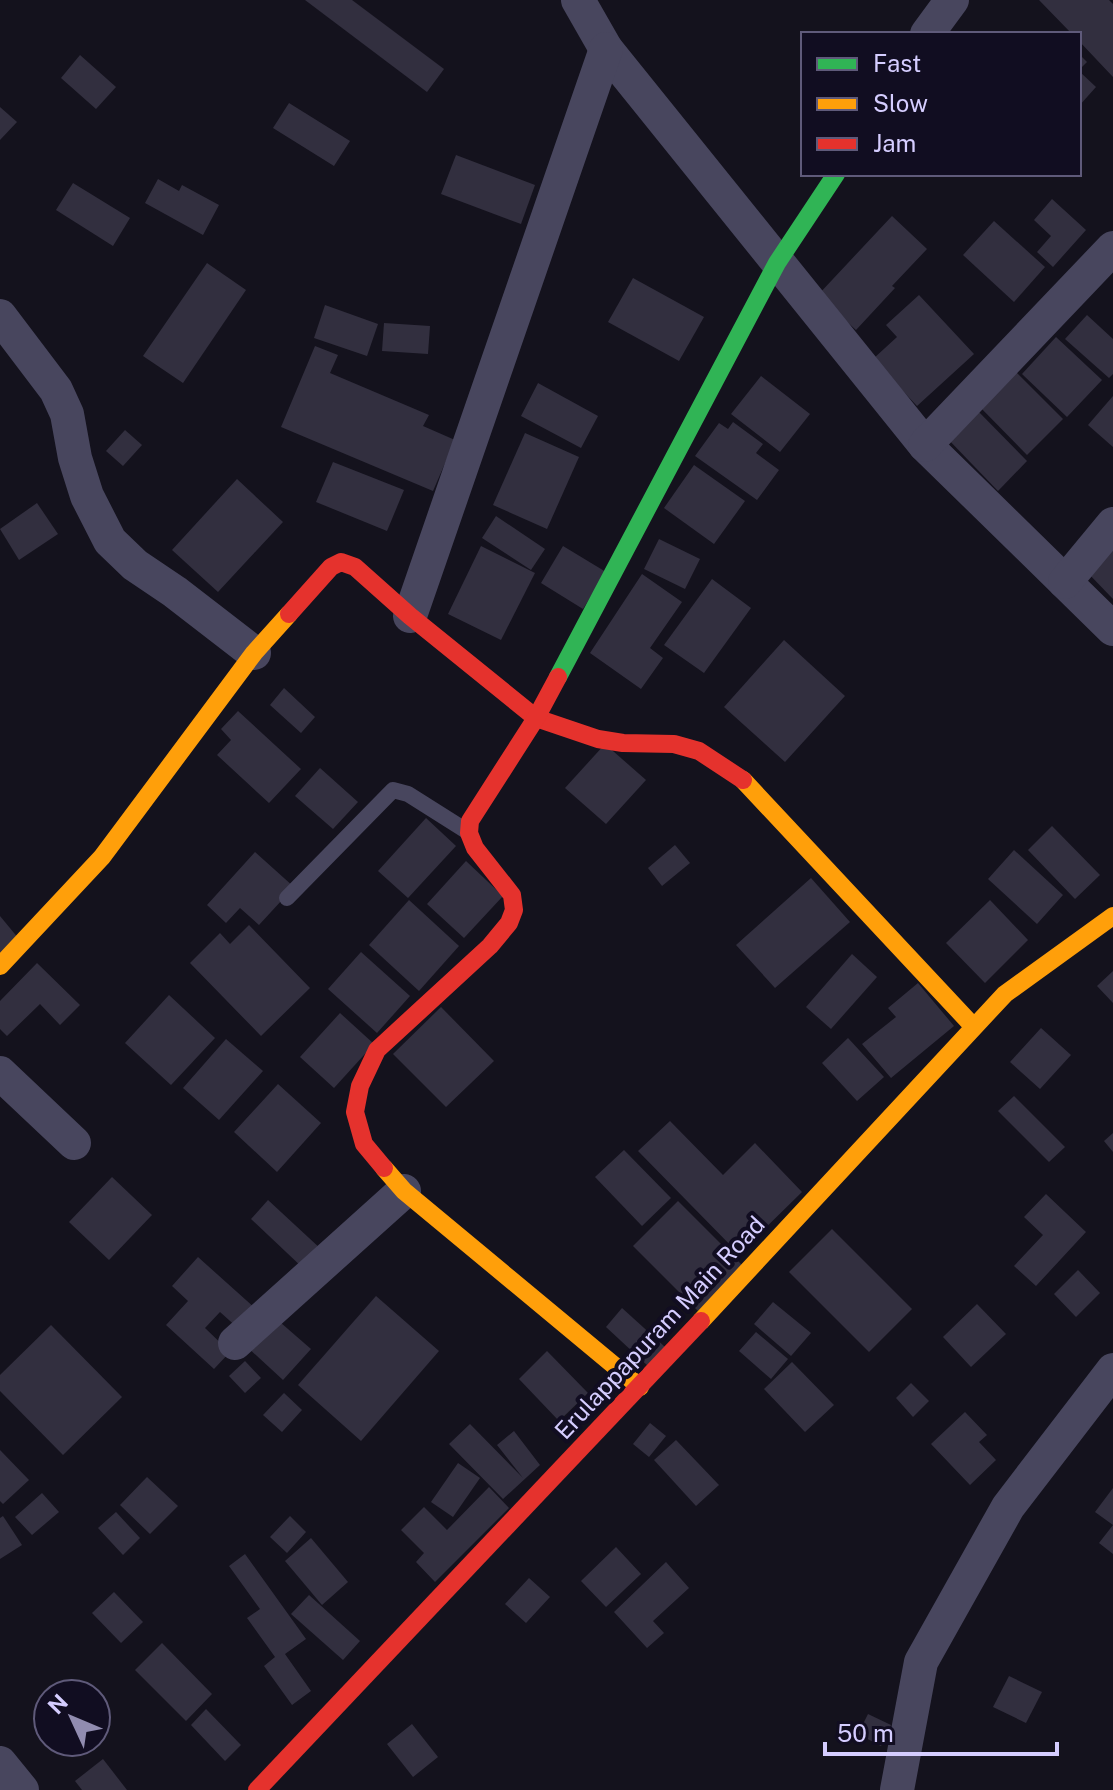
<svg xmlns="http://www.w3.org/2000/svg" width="1113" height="1790" font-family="'Public Sans',sans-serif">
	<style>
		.building { fill: #322f3f }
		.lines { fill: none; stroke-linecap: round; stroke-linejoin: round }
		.lane { stroke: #48465e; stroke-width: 16 }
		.street { stroke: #48465e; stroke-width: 34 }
		.fast { stroke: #30b455; stroke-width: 18 }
		.slow { stroke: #ff9f0a; stroke-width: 18 }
		.jam { stroke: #e5322d; stroke-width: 18 }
		.labels { text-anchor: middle; stroke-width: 8; stroke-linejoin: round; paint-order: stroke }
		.street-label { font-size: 24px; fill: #d5cdff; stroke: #110d21 }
	</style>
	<rect width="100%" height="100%" fill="#14121d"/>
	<!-- building -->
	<g class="building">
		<polygon points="305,0 352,0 444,69 427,92"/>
		<polygon points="1039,0 1109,0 1113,4 1113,77 1079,41 1079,34 1072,34"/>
		<polygon points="1079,54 1087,62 1079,70"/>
		<polygon points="80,55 116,87 96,109 61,78"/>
		<polygon points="1079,71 1096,87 1079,106"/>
		<polygon points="289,103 350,141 334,166 273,128"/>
		<polygon points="0,107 17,122 0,140"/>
		<polygon points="456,155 535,185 521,224 441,194"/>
		<polygon points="158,179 179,191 182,185 219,205 203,235 145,203"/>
		<polygon points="73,183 130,218 113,246 56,210"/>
		<polygon points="1052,199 1086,230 1053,267 1037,252 1051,236 1034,220"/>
		<polygon points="892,216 927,249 892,286 895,288 856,330 818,295"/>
		<polygon points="994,221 1045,267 1014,302 963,255"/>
		<polygon points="207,263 246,290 183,383 143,356"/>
		<polygon points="633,278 704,317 679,361 608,322"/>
		<polygon points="919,295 974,354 917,406 873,359 897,337 886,325"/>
		<polygon points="325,305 378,324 367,356 314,338"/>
		<polygon points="1087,315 1113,339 1113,374 1109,378 1065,339"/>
		<polygon points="384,323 430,326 428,354 382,351"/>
		<polygon points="1056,337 1102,380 1067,417 1022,374"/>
		<polygon points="315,346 338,355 330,373 429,415 423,426 455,440 433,491 281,427"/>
		<polygon points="1012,368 1063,419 1027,455 976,403"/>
		<polygon points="761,376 810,414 780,452 731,414"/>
		<polygon points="538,383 598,416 581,448 521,416"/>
		<polygon points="1113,396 1113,447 1088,425"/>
		<polygon points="974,407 1027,461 998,491 945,436"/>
		<polygon points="733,422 763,444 756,453 779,470 757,500 695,456 719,423 728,429"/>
		<polygon points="125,430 142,445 123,466 106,451"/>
		<polygon points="525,433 579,457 547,529 493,505"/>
		<polygon points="333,462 404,490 387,531 316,502"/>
		<polygon points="694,465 745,501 714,544 664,508"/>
		<polygon points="237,479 283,522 218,592 172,550"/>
		<polygon points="37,503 58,534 19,560 0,529"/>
		<polygon points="496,516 545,549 531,570 482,538"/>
		<polygon points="659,539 700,559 685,589 644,569"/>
		<polygon points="481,546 535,573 501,640 448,614"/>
		<polygon points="563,546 606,572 583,609 541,583"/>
		<polygon points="1113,547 1113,599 1087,572"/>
		<polygon points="642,574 682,602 650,648 663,658 641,689 590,653"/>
		<polygon points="712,579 751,608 704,673 664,645"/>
		<polygon points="784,640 845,696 785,762 724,707"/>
		<polygon points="284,688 315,717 301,733 270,705"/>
		<polygon points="238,711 301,769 269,803 217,755 231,740 221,729"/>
		<polygon points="605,744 646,780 606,824 565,788"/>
		<polygon points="320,768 358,802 333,829 295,796"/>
		<polygon points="426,818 456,846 408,898 378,871"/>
		<polygon points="1052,826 1100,875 1075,899 1028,850"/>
		<polygon points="675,845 690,863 662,886 648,868"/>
		<polygon points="1014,850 1063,895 1037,924 988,879"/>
		<polygon points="255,852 294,887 259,925 240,908 226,923 207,905"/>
		<polygon points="466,861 503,896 464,938 427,904"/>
		<polygon points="811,878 850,922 775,988 736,945"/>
		<polygon points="409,900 459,946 419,991 369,945"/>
		<polygon points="990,900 1028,940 985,983 946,943"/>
		<polygon points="0,916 19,939 0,956"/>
		<polygon points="249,925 310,988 261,1036 190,963 220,933 230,944"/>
		<polygon points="361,952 410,996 377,1033 328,989"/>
		<polygon points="852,954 877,977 831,1029 806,1007"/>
		<polygon points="37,963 80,1005 60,1025 40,1004 7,1036 0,1029 0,1001"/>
		<polygon points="1113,971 1113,1003 1097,986"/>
		<polygon points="918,983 954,1026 891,1078 862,1044 896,1017 888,1008"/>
		<polygon points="169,995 215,1038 171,1085 125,1043"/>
		<polygon points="441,1007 494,1061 446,1107 393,1054"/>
		<polygon points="340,1013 374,1044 334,1088 300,1057"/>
		<polygon points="1041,1028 1071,1055 1040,1089 1010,1062"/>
		<polygon points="848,1038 884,1077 857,1101 822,1063"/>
		<polygon points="226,1039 263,1071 219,1120 183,1088"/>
		<polygon points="278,1084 321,1123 277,1172 234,1132"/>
		<polygon points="1014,1096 1065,1147 1049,1162 998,1111"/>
		<polygon points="670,1121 723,1175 755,1143 802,1192 739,1254 638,1151"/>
		<polygon points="1113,1133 1113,1152 1104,1141"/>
		<polygon points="624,1150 671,1198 642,1226 595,1177"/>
		<polygon points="112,1177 152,1215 109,1260 69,1222"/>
		<polygon points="1046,1194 1086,1232 1036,1286 1014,1266 1043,1235 1024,1217"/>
		<polygon points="268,1200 322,1250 304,1269 251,1219"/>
		<polygon points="678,1201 743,1266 698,1311 633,1246"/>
		<polygon points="832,1229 912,1309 869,1352 789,1272"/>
		<polygon points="198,1257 257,1310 239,1329 220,1312 205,1328 230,1352 214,1369 166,1325 188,1301 172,1286"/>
		<polygon points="1078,1270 1100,1293 1076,1317 1054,1294"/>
		<polygon points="376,1296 439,1351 361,1441 298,1385"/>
		<polygon points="773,1302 811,1333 791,1356 754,1324"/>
		<polygon points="977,1304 1006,1334 971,1367 943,1337"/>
		<polygon points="622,1308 665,1347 648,1366 606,1327"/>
		<polygon points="273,1316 311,1349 283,1380 246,1346"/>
		<polygon points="51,1325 122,1397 63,1455 0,1391 0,1375"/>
		<polygon points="756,1332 788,1359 771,1379 739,1351"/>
		<polygon points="547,1351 588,1393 559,1421 519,1379"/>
		<polygon points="245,1361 261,1378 245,1393 229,1376"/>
		<polygon points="792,1362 834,1405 805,1432 764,1389"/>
		<polygon points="911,1383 929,1401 913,1417 896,1398"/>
		<polygon points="284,1393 302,1410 282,1432 263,1415"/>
		<polygon points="965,1412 987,1435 979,1442 996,1460 970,1485 931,1444"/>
		<polygon points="650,1423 666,1436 649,1457 633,1444"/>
		<polygon points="470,1424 523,1478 497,1445 514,1431 540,1465 503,1499 449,1444"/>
		<polygon points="676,1440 719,1485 696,1506 654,1460"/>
		<polygon points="0,1450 29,1480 3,1504 0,1501"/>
		<polygon points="458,1463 480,1478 453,1517 431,1502"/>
		<polygon points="147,1477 178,1506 150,1534 120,1505"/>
		<polygon points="489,1487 509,1508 435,1582 416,1562 424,1553 401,1530 424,1507 447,1530"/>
		<polygon points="1113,1488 1113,1554 1099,1543 1113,1525 1095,1512"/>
		<polygon points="42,1493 59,1512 32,1535 15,1517"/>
		<polygon points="116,1512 140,1538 123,1555 98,1528"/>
		<polygon points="3,1516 22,1545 0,1559 0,1518"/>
		<polygon points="290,1516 306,1532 287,1553 270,1537"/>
		<polygon points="311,1538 348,1582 322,1605 285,1561"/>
		<polygon points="616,1547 641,1574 606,1607 581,1581"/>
		<polygon points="245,1554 306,1639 285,1654 311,1691 292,1705 264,1666 275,1657 247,1618 260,1609 229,1566"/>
		<polygon points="666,1562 689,1588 653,1621 664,1633 647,1648 614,1612"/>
		<polygon points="529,1578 550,1597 526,1623 505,1604"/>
		<polygon points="114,1592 143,1622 121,1643 92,1613"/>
		<polygon points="309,1595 360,1641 343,1660 291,1614"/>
		<polygon points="162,1643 212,1694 186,1721 135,1670"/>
		<polygon points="1009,1676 1042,1692 1026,1723 993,1707"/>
		<polygon points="206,1709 241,1745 225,1761 191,1725"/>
		<polygon points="868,1714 891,1725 881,1746 858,1734"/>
		<polygon points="412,1724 438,1757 413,1777 387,1744"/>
		<polygon points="103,1759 127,1790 82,1790 75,1781"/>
	</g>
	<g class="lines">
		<!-- lane -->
		<polyline class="lane" points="287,898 393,790 408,794 465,830"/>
		<!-- street -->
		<g class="street">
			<polyline points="578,0 606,49 925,445 1113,629"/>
			<polyline points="927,34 952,0"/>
			<polyline points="0,316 56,390 67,414 75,458 87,496 110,541 135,565 175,592 254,653"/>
			<polyline points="925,445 1113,248"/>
			<polyline points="1065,582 1113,524"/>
			<polyline points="410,616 606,49"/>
			<polyline points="0,1073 74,1143"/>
			<polyline points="235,1343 404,1191"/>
			<polyline points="0,1763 22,1790"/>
			<polyline points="897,1790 921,1662 1008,1507 1113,1370"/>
		</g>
		<!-- fast -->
		<polyline class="fast" points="558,677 777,263 836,174"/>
		<!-- slow -->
		<g class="slow">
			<polyline points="743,780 973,1026"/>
			<polyline points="0,966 102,857 254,653 289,614"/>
			<polyline points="384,1168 404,1191 640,1387"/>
			<polyline points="701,1321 1005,994 1113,916"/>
		</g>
		<!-- jam -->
		<g class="jam">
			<polyline points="289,614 331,567 341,562 355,567 410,616 536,718 598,739 623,743 674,744 699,751 743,780"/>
			<polyline points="384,1168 364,1144 355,1112 360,1086 377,1050 490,946 509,923 514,910 512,895 475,848 469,833 470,821 536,718 558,677"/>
			<polyline points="257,1790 701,1321"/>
		</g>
	</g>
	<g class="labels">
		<!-- street labels -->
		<g class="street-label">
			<text transform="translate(660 1328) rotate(-47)" y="8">Erulappapuram Main Road</text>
		</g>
	</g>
	<!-- legend -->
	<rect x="801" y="32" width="280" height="144" fill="#110d21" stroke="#5f5a7a" stroke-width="2"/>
	<rect x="817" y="58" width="40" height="12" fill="#30b455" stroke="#5f5a7a" stroke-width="2"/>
	<text x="873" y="72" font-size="24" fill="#d5cdff">Fast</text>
	<rect x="817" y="98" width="40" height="12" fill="#ff9f0a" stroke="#5f5a7a" stroke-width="2"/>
	<text x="873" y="112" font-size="24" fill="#d5cdff">Slow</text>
	<rect x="817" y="138" width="40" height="12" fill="#e5322d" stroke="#5f5a7a" stroke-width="2"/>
	<text x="873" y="152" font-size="24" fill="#d5cdff">Jam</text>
	<!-- north arrow -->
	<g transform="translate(72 1718) rotate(314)"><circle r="38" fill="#110d21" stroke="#5f5a7a" stroke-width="2"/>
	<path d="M0-6L14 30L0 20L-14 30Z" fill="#918cb0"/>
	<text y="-12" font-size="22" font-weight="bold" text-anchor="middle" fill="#d5cdff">N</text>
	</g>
	<!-- scale -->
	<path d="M825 1742v12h232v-12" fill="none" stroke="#d5cdff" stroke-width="4"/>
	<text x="837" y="1742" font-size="24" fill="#d5cdff" stroke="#110d21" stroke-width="6" paint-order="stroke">50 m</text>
</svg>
